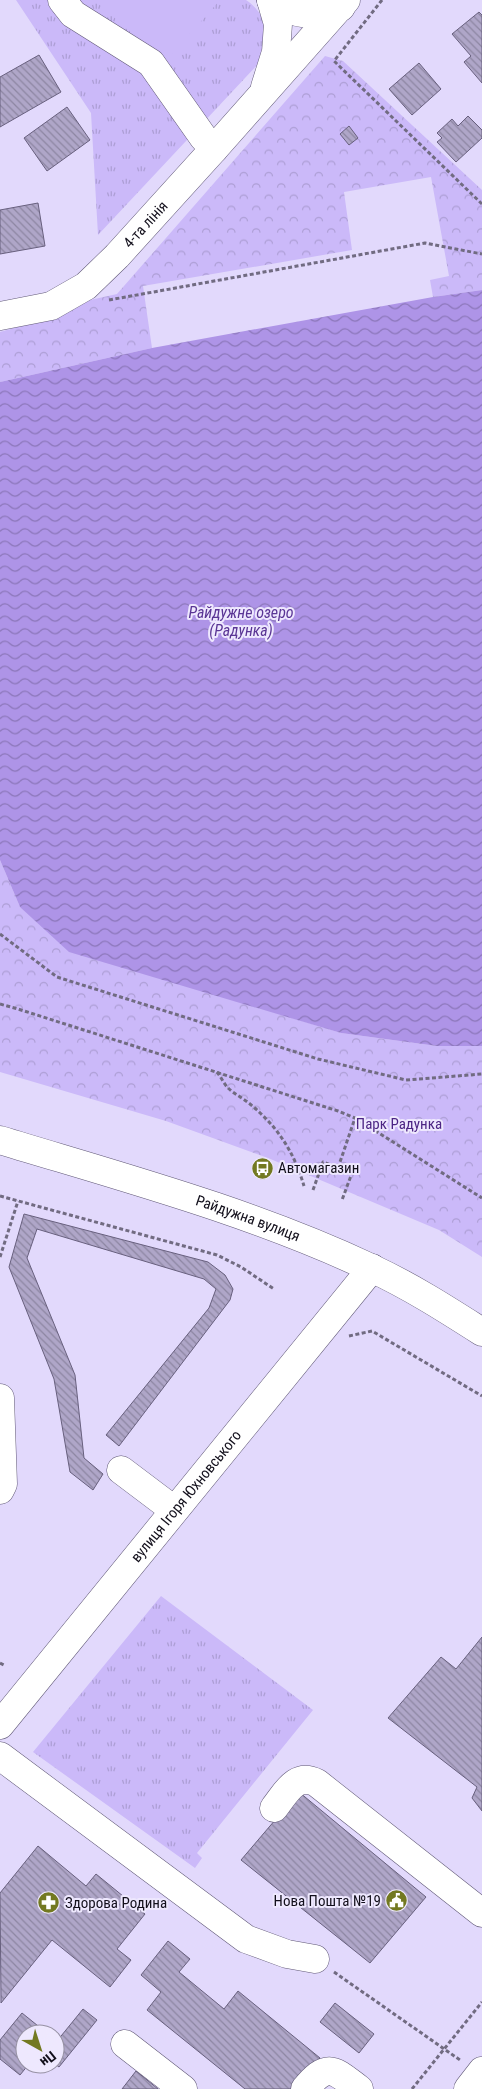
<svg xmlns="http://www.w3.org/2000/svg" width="482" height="2089" font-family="'Roboto Condensed',sans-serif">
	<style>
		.grass { fill: url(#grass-tufts) }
		.park { fill: url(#park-crowns) }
		.pitch { fill: #cbb9f9 }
		.water { fill: url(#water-waves) }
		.building { fill: url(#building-back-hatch); stroke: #68607e }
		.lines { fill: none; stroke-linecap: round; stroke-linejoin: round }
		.minor-casing { stroke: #615977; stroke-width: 29 }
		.path { stroke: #716b81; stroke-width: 3; stroke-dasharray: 4 2.5; stroke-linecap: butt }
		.minor { stroke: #fff; stroke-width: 28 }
		.labels { text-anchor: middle; stroke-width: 4; stroke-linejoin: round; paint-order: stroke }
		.street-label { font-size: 15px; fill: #120f1b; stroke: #eee8fe }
		.park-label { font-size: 15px; fill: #4c2584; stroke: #eee8fe }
		.poi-label { font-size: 15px; fill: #120f1b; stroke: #eee8fe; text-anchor: start }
		.water-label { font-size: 16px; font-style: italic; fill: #5a3595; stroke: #eee8fe }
	</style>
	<defs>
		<pattern id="grass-tufts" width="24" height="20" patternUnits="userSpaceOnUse" patternTransform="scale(1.25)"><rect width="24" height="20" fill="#cbb9f9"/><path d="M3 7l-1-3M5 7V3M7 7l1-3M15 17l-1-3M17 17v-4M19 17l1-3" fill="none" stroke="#ad9ed5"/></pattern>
		<pattern id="park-crowns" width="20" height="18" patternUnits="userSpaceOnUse" patternTransform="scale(1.25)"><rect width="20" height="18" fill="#cbb9f9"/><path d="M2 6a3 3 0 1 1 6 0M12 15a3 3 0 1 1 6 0" fill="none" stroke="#ad9ed5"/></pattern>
		<pattern id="water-waves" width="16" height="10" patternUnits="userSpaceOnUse" patternTransform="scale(1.25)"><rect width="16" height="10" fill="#ae94e7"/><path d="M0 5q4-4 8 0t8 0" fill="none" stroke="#8c77ba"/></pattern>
		<pattern id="building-back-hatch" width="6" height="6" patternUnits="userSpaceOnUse" patternTransform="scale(1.25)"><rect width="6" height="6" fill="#afa6c8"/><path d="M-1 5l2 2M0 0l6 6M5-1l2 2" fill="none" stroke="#8d86a2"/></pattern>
	</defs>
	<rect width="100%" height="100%" fill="#e2d9fc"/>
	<!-- grass -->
	<g class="grass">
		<path d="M16,0H246C271,17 265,36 260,62L98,235L91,113Z"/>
		<polygon points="161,1596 313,1710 197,1853 202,1858 195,1868 33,1752"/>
	</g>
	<!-- park -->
	<g class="park">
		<polygon points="325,56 343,61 482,190 482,290 433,297 430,280 449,276 431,177 344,192 352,250 143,286 152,348 0,382 0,332 69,312 90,300 117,294"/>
		<polygon points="0,860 20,907 227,998 341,1033 437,1046 482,1046 482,1257 439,1230 268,1158 166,1121 0,1072"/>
	</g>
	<!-- pitch -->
	<polygon class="pitch" points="94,0 220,0 165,62"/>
	<!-- water -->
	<polygon class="water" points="482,290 482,1046 437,1046 341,1033 69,952 20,907 0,860 0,382 152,348 433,297"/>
	<!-- building -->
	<g class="building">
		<polygon points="479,12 482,15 482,83 464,62 471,56 452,34"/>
		<polygon points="39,55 61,92 0,127 0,77"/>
		<polygon points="419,63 441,89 412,115 389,89"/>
		<polygon points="67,107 90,140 47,171 24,138"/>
		<polygon points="468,116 482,130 482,138 456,162 437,142 442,138 437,133 452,119 458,126"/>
		<polygon points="349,126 358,138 349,145 340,134"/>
		<polygon points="38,203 45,246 0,254 0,210"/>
		<polygon points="24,1214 208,1262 225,1275 233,1289 230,1300 119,1446 106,1435 209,1308 216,1289 204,1279 37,1229 27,1258 75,1375 84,1458 103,1474 93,1490 70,1472 54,1379 9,1267"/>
		<polygon points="482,1637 482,1811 472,1798 477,1787 388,1718 441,1657 456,1669"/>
		<polygon points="299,1792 426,1897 370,1963 241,1860"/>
		<polygon points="38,1846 86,1886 96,1874 145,1914 117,1949 131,1960 110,1987 52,1940 1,2003 0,1893"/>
		<polygon points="168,1941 190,1959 179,1972 224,2009 238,1991 320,2058 294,2089 245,2089 147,2010 161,1992 141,1975"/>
		<polygon points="335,2003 374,2034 359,2053 320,2022"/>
		<polygon points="83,2009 97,2020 59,2067 55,2064 55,2039 57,2041"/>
		<polygon points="22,2013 48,2034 25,2034 25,2064 29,2064 20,2075 0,2059 0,2040"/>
		<polygon points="136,2071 158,2089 122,2089"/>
	</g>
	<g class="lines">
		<defs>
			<g id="minor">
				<polyline points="62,0 73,14 151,63 203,137 214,149"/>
				<path d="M271,0C297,16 313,18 341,7"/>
				<polyline points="265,87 276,52 278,24 271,0"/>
				<path id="s1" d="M0,316L51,306L86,286L117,256L214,149L346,0"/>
				<path id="s2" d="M0,1140C125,1178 252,1212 371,1268C410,1286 446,1309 482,1332"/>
				<polyline points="0,1398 3,1484 0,1490"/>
				<polyline points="121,1470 174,1510"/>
				<path id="s3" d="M0,1725L372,1268"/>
				<polyline points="0,1756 246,1939 287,1954 315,1959"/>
				<path d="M274,1808C286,1793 295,1772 317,1783L482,1913"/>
				<polyline points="125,2044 183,2089"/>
				<path d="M305,2089C328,2061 334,2070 359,2089"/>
				<polyline points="468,2089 482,2071"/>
			</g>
		</defs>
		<!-- minor casing -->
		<use href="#minor" class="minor-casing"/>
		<!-- path -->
		<g class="path">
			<polyline points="382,0 334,61 482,204"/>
			<polyline points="109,300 425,243 482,254"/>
			<polyline points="0,934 57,977 318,1059 406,1080 482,1074"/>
			<polyline points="0,1004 18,1009 338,1111 355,1118 482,1198"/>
			<path d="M217,1072C221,1077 224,1084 228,1088C234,1094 243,1098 250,1104C278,1127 294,1152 304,1186"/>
			<polyline points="338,1168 355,1118"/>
			<polyline points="313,1190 323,1162 352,1173 342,1200"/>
			<polyline points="0,1196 217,1255 241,1267 274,1289"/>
			<polyline points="0,1257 18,1201"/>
			<polyline points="349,1336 372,1331 482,1396"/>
			<polyline points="0,1663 4,1665"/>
			<polyline points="334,1972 460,2060"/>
			<polyline points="412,2089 482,2002"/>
		</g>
		<!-- minor -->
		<use href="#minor" class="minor"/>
	</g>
	<!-- icons -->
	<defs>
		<symbol id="bus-disc" viewBox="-11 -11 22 22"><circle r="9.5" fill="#737921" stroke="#eee8fe"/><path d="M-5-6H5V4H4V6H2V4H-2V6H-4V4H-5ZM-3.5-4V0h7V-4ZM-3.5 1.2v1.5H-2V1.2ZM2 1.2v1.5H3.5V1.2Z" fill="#fff"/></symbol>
		<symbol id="civic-disc" viewBox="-11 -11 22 22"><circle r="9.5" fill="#737921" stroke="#eee8fe"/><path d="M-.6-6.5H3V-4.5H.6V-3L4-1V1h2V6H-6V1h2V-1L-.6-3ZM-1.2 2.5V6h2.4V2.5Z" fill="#fff"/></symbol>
		<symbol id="pharmacy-disc" viewBox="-11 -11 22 22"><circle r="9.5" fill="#737921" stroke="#eee8fe"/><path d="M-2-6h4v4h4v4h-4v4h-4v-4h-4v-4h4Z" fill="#fff"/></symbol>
	</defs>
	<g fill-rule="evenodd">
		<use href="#bus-disc" x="250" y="1156" width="25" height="25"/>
		<use href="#civic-disc" x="384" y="1888" width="25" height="25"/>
		<use href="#pharmacy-disc" x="36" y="1890" width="25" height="25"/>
	</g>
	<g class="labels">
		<!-- street labels -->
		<g class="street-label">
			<text dy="5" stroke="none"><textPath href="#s1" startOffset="178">4-та лінія</textPath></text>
			<text dy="5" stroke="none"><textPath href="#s2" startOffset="260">Райдужна вулиця</textPath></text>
			<text dy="5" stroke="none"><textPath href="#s3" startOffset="295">вулиця Ігоря Юхновського</textPath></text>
		</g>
		<!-- park labels -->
		<g class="park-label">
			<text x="399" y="1129">Парк Радунка</text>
		</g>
		<!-- poi labels -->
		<g class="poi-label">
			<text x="278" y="1173">Автомагазин</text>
			<text x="381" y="1906" text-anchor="end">Нова Пошта №19</text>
			<text x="65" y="1908">Здорова Родина</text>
		</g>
		<!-- water labels -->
		<g class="water-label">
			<text x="241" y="618">Райдужне озеро<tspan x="241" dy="18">(Радунка)</tspan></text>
		</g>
	</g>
	<!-- north arrow -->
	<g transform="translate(40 2049) rotate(141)"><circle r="24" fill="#eee8fe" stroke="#9691a3"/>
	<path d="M0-4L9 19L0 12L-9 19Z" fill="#737921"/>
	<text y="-8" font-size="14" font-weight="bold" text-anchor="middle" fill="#120f1b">Пн</text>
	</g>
</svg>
